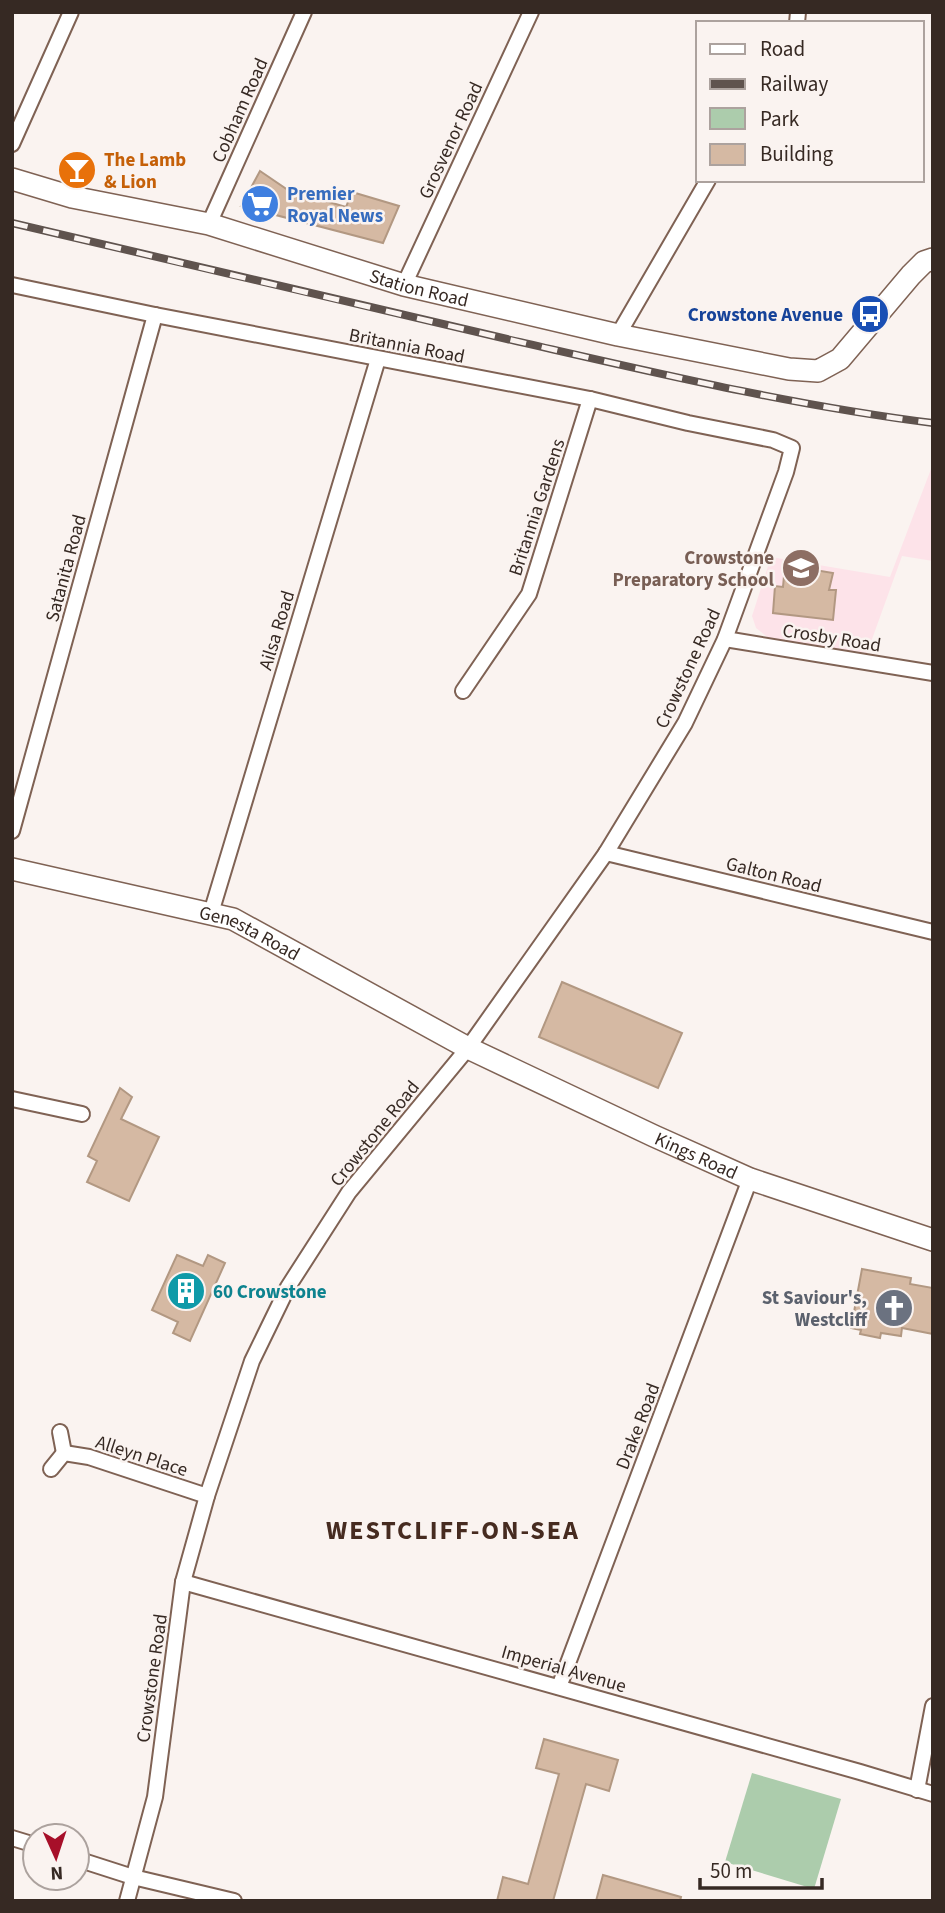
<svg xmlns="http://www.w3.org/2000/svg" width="945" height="1913" font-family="'Source Sans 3',sans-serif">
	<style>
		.education { fill: #fde3e9 }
		.green { fill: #acccac }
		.building { fill: #d5b9a3; stroke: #b29882; stroke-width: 2 }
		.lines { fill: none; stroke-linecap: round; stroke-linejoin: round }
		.street-casing { stroke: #7f6254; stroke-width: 18 }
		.secondary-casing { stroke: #7f6254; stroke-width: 24 }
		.street { stroke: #fff; stroke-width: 14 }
		.secondary { stroke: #fff; stroke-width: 21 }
		.rail-casing { stroke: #5f534e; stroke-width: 8 }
		.rail { stroke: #faf3f0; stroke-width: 5; stroke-dasharray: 16; stroke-linecap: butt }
		.labels { text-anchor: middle; stroke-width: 5; stroke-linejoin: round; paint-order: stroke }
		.street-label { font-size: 19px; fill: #362923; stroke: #faf3f0 }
		.food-label { font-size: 19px; font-weight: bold; fill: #c56008; stroke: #faf3f0; text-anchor: start }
		.shop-label { font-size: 19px; font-weight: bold; fill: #366cbe; stroke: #faf3f0; text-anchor: start }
		.transit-label { font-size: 19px; font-weight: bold; fill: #164399; stroke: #faf3f0; text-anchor: end }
		.education-label { font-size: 19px; font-weight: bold; fill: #785e54; stroke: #faf3f0; text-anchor: end }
		.culture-label { font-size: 19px; font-weight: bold; fill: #0d838f; stroke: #faf3f0; text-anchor: start }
		.worship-label { font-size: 19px; font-weight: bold; fill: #5b616d; stroke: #faf3f0; text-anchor: end }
		.district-label { font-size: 26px; font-weight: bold; letter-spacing: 2px; fill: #462b20; stroke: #faf3f0 }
	</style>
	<rect width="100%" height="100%" fill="#faf3f0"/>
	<!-- education -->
	<polygon class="education" points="931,469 933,469 933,561 902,556 867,653 770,639 756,628 752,616 771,557 890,577"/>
	<!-- green -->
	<polygon class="green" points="752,1773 841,1799 814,1889 725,1862"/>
	<!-- building -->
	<g class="building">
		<polygon points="260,171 288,190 346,207 352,192 399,206 383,243 241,206"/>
		<polygon points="785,565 833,573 829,590 836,590 833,620 773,613 775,586 783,587"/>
		<polygon points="562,982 682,1033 658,1088 539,1037"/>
		<polygon points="120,1088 132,1097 121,1119 159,1137 129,1201 87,1182 97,1161 88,1156"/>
		<polygon points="177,1255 203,1266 208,1255 225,1263 190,1341 173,1333 178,1322 152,1310"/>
		<polygon points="862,1269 911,1278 910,1284 933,1288 933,1334 902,1328 901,1336 881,1333 880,1338 860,1334 861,1330 851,1328"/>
		<polygon points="544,1739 618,1760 609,1791 586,1784 553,1901 497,1901 503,1877 528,1884 559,1774 536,1768"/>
		<polygon points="603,1875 681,1897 680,1901 596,1901"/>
	</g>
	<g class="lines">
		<defs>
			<g id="street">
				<polyline points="797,23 798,12"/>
				<polyline points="12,144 71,12"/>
				<polyline points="209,224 304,12"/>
				<polyline points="12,285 155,315 590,399 688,423 773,440 792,448 786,472 725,639 685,723 606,853 468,1048 349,1192 288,1287 252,1361 207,1496 183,1582 155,1797 127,1901"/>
				<polyline points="404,285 531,12"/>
				<polyline points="618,335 708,180"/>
				<polyline points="725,639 933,673"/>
				<polyline points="463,691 529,594 590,399"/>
				<polyline points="12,831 155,315"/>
				<polyline points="606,853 933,932"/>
				<polyline points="211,913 378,359"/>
				<polyline points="12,1099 82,1114"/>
				<polyline points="60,1432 64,1453"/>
				<polyline points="51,1469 64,1453 89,1457 207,1496"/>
				<polyline points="183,1582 860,1772 933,1794"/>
				<polyline points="559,1687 750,1179"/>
				<polyline points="917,1790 933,1706"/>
				<polyline points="12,1838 35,1845"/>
				<polyline points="77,1859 133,1877 234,1901"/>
			</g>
			<g id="secondary">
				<path id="s1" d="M12,179L72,197L209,224L404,285L618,335L789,369L818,371L840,359L911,275L924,262L933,259"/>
				<path id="s2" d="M12,869L233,919L468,1048L654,1136L750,1179L933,1240"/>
			</g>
		</defs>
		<!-- street casing -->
		<use href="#street" class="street-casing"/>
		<!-- secondary casing -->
		<use href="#secondary" class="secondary-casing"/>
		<!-- street -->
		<use href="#street" class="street"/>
		<!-- secondary -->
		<use href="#secondary" class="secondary"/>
		<defs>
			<path id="rail" d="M12,223C177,262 342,301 507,339C648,371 789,405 933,423"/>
		</defs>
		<!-- rail casing -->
		<use href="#rail" class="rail-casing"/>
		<!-- rail -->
		<use href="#rail" class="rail"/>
	</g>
	<!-- icons -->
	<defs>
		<symbol id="bar-disc" viewBox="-11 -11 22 22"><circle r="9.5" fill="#e8710a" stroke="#faf3f0"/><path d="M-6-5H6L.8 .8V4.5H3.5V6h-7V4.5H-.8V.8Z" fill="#fff"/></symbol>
		<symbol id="supermarket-disc" viewBox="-11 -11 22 22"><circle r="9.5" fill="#3f7fe0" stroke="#faf3f0"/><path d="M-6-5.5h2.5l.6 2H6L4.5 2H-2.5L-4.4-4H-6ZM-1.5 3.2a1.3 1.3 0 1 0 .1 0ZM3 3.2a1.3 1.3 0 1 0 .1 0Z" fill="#fff"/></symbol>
		<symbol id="bus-disc" viewBox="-11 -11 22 22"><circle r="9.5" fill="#1a4fb4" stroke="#faf3f0"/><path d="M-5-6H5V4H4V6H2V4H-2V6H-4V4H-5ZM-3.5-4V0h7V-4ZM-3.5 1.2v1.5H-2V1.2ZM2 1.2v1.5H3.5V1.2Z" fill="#fff"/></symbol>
		<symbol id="school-disc" viewBox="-11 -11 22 22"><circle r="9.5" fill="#8d6e63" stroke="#faf3f0"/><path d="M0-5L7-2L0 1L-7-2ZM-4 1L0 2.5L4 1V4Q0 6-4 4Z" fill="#fff"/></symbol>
		<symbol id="building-disc" viewBox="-11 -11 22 22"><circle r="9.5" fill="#0f9aa8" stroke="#faf3f0"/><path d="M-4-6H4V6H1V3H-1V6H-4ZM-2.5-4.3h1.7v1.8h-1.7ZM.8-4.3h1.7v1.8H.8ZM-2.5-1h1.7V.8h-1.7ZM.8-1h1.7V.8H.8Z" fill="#fff"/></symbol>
		<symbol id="church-disc" viewBox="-11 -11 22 22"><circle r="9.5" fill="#6b7280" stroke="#faf3f0"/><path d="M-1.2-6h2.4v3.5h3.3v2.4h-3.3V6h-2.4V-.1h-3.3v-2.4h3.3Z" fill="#fff"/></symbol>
	</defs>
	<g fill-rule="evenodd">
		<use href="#bar-disc" x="55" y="148" width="44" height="44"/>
		<use href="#supermarket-disc" x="238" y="182" width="44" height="44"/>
		<use href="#bus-disc" x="848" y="292" width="44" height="44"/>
		<use href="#school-disc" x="779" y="546" width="44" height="44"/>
		<use href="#building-disc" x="164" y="1269" width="44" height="44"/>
		<use href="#church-disc" x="872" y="1286" width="44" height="44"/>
	</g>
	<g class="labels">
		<!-- street labels -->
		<g class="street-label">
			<text transform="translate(239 110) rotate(-66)" y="7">Cobham Road</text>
			<text transform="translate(450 140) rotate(-65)" y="7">Grosvenor Road</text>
			<text dy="7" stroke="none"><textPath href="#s1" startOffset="422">Station Road</textPath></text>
			<text transform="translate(407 345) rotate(11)" y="7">Britannia Road</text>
			<text transform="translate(536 507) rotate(-72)" y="7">Britannia Gardens</text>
			<text transform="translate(65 568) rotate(-75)" y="7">Satanita Road</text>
			<text transform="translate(276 630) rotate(-73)" y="7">Ailsa Road</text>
			<text transform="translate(832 637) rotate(9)" y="7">Crosby Road</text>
			<text transform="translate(687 668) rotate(-65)" y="7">Crowstone Road</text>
			<text transform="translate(774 874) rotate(14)" y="7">Galton Road</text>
			<text dy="7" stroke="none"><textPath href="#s2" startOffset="247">Genesta Road</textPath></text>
			<text transform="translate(374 1133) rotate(-51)" y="7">Crowstone Road</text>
			<text dy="7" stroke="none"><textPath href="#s2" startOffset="747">Kings Road</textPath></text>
			<text transform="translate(637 1426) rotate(-69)" y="7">Drake Road</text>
			<text transform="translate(142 1455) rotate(18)" y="7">Alleyn Place</text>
			<text transform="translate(564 1668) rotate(16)" y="7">Imperial Avenue</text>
			<text transform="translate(151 1678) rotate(-82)" y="7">Crowstone Road</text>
		</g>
		<!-- food labels -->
		<g class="food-label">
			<text x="104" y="166">The Lamb<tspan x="104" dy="22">&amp; Lion</tspan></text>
		</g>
		<!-- shop labels -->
		<g class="shop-label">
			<text x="287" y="200">Premier<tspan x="287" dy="22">Royal News</tspan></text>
		</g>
		<!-- transit labels -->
		<g class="transit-label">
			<text x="843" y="321">Crowstone Avenue</text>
		</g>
		<!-- education labels -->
		<g class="education-label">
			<text x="774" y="564">Crowstone<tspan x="774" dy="22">Preparatory School</tspan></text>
		</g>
		<!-- culture labels -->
		<g class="culture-label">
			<text x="213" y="1298">60 Crowstone</text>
		</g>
		<!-- worship labels -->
		<g class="worship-label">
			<text x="867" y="1304">St Saviour's,<tspan x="867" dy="22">Westcliff</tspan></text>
		</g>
		<!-- district labels -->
		<g class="district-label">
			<text x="453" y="1539">WESTCLIFF-ON-SEA</text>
		</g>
	</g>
	<!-- border -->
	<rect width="945" height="1913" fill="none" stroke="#362923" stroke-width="28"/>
	<!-- legend -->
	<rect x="696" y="21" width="228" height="161" fill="#faf3f0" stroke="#aca29e" stroke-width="2"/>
	<rect x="710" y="44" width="35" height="10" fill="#ffffff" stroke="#aca29e" stroke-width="2"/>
	<text x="760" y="56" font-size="21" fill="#362923">Road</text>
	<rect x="710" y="79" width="35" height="10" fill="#5f534e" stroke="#aca29e" stroke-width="2"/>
	<text x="760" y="91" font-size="21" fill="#362923">Railway</text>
	<rect x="710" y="108" width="35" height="21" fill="#acccac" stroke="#aca29e" stroke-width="2"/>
	<text x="760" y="126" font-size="21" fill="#362923">Park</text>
	<rect x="710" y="144" width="35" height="21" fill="#d5b9a3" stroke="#aca29e" stroke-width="2"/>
	<text x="760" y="161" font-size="21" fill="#362923">Building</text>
	<!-- north arrow -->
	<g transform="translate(56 1857) rotate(177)"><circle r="33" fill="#faf3f0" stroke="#aca29e" stroke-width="2"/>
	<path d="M0-5L12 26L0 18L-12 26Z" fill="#a70f29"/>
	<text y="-10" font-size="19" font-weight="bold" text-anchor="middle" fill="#362923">N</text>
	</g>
	<!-- scale -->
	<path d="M700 1878v10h122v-10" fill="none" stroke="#362923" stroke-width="3.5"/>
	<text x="710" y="1878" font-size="21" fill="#362923" stroke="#faf3f0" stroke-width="5" paint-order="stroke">50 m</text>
</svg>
